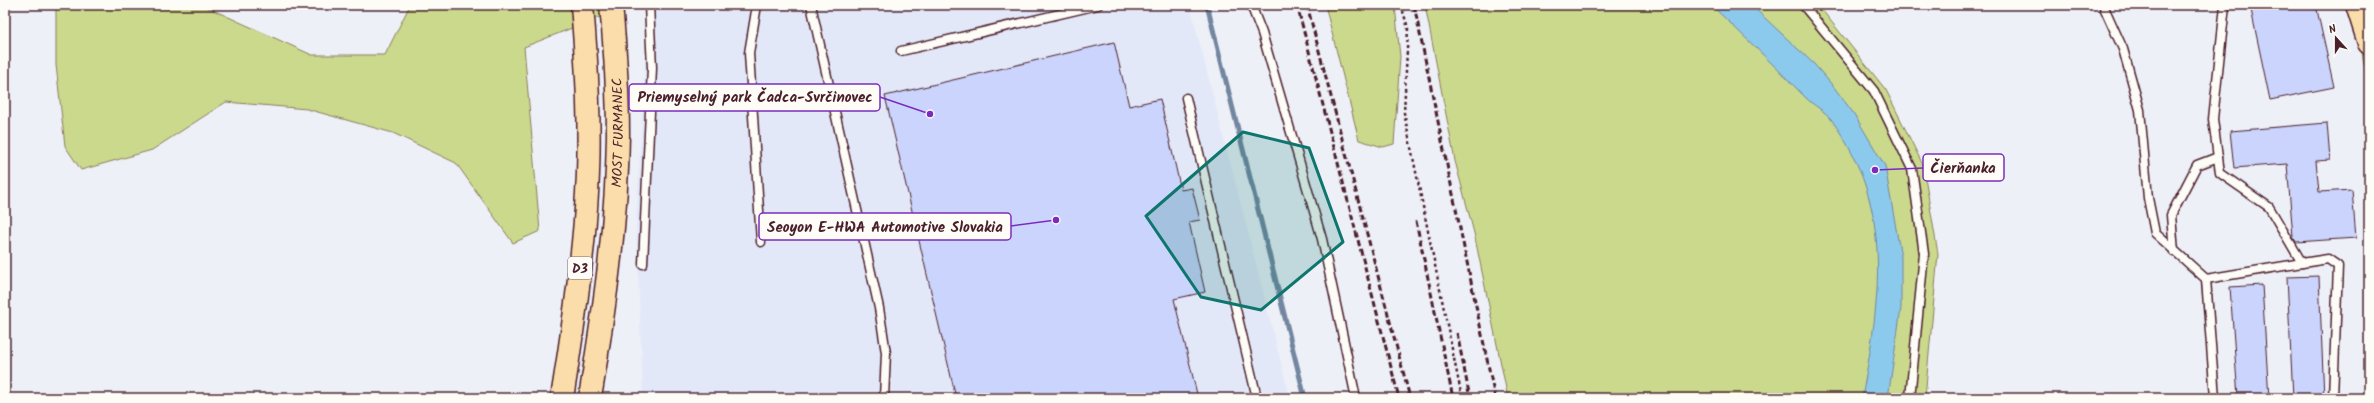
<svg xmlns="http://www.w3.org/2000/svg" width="2374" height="403" font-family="Kalam,sans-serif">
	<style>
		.built { fill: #e3e8f9 }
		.green { fill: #cbd98d; stroke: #8a7c5c }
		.water { fill: #8ccaed; stroke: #72869f }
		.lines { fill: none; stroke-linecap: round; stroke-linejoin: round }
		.stream { stroke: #72869f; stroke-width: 5 }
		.building { fill: #cad4fc; stroke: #4a1f2b }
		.lane-casing { stroke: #4a1f2b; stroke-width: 11 }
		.primary-casing { stroke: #4a1f2b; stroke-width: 25 }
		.highway-casing { stroke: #4a1f2b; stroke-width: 25 }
		.path { stroke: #4a1f2b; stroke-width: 2.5; stroke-dasharray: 3 3; stroke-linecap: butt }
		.lane { stroke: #fdfcf7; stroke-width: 8 }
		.primary { stroke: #faddab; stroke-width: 22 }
		.highway { stroke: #faddab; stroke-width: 22 }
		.rail { stroke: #4a1f2b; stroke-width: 3; stroke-dasharray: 6 3; stroke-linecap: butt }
		.marked { fill: #0f766e; fill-opacity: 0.2; stroke: #0f766e; stroke-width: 3; stroke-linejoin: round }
		.labels { text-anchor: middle; stroke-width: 3; stroke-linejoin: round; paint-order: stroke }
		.shield { fill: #fdfcf7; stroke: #806168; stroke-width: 1 }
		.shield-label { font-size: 13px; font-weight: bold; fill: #4a1f2b }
		.street-label { font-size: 14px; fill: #4a1f2b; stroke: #fdfcf7 }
		.leader { fill: none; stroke: #7b2cbf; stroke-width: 1.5 }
		.callout-dot { fill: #7b2cbf; stroke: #fdfcf7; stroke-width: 1.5 }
		.callout { fill: #fdfcf7; stroke: #7b2cbf; stroke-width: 1.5 }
		.callout-label { font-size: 15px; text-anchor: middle; font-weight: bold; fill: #4a1f2b }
	</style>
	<rect width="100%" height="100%" fill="#eef0f8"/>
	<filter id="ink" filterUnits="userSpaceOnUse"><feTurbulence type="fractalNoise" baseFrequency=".025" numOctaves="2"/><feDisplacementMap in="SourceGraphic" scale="8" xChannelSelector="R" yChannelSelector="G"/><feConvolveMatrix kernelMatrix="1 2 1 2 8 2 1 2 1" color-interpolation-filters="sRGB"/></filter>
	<g filter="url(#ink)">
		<!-- built -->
		<polygon class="built" points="648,5 1190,5 1290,398 643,398 636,223"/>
		<!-- green -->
		<g class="green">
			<polygon points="56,5 202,5 312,55 385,55 410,5 630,5 524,47 540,231 513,243 456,163 393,133 307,109 226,102 152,150 81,170 65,146 56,65"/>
			<polygon points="1325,5 1395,5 1400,57 1394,144 1383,147 1359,140"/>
			<polygon points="1425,5 1818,5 1886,90 1923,165 1938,254 1925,398 1508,398 1474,233 1455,161"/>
			<polygon points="2346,5 2369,5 2369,90 2362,53"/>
		</g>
		<!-- water -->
		<path class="water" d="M1711,5H1751L1814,64L1833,86L1854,114L1885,166L1901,257V308L1888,398H1862C1880,298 1895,208 1831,119C1825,111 1813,105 1806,98C1775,66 1743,35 1711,5Z"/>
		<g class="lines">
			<!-- stream -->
			<polyline class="stream" points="1207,5 1305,398"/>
		</g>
		<!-- building -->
		<g class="building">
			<polygon points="2250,5 2316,5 2334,87 2270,100"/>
			<polygon points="1114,42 1129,106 1160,99 1181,190 1192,188 1200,220 1189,222 1205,292 1174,299 1198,398 956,398 885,96"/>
			<polygon points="2327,123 2330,160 2316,161 2319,192 2352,190 2356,238 2296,242 2293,237 2287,164 2234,168 2230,131"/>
			<polygon points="2319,276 2324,398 2293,398 2287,277"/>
			<polygon points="2262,285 2269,398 2238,398 2230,287"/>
		</g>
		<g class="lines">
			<defs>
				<g id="lane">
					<polyline points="757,5 749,53 761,242"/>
					<polyline points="811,5 879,308 886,353 884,398"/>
					<polyline points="1251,5 1262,33 1322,239 1356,398"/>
					<polyline points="1803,5 1874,91 1912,169 1924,254 1910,398"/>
					<polyline points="2103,5 2123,49 2140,110 2148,198 2155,233 2206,279 2215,398"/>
					<polyline points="2225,5 2213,119 2220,173 2269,207 2302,263 2328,259 2338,266 2333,398"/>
					<polyline points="901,51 1098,5"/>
					<polyline points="1186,98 1257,398"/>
					<polyline points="2174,252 2171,215 2197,165 2218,157"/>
					<polyline points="643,264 652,68 649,5"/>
					<polyline points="2206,279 2302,263"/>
				</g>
				<polyline id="primary" points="2357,5 2369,43"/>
				<g id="highway">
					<path d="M562,398C573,330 583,262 587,193C591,130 587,67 582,5"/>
					<path id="s1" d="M590,398C604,311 617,224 618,135C618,92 615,48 611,5"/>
				</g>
			</defs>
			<!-- lane casing -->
			<use href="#lane" class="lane-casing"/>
			<!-- primary casing -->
			<use href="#primary" class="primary-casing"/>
			<!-- highway casing -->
			<use href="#highway" class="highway-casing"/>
			<!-- path -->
			<polyline class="path" points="1401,5 1408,28 1404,113 1462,398"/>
			<!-- lane -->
			<use href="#lane" class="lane"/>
			<!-- primary -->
			<use href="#primary" class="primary"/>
			<!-- highway -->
			<use href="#highway" class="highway"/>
			<!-- rail -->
			<g class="rail">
				<polyline points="1297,5 1399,398"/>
				<polyline points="1307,5 1410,398"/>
				<polyline points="1414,5 1495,398"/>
				<polyline points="1416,221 1453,398"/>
				<polyline points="1457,333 1470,398"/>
			</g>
		</g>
	</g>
	<!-- marked area -->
	<path class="marked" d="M1243,132L1309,148L1343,242L1261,310L1201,297L1146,216Z"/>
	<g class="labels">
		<!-- shield labels -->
		<rect class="shield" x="568" y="257" width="24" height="22" rx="3"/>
		<g class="shield-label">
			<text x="580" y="273">D3</text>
		</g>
		<!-- street labels -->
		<g class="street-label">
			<text dy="5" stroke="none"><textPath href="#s1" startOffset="267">MOST FURMANEC</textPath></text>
		</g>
	</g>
	<!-- callouts -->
	<path class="leader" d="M930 114L880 97M1875 170L1923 168M1056 220L1011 226"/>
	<g class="callout-dot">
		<circle cx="930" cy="114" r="4"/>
		<circle cx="1875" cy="170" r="4"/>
		<circle cx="1056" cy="220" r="4"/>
	</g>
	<g class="callout">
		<rect x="629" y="84" width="251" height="27" rx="4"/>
		<rect x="1923" y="154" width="81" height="27" rx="4"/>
		<rect x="759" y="213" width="252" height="27" rx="4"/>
	</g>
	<g class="callout-label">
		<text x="755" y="102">Priemyselný park Čadca-Svrčinovec</text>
		<text x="1963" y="173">Čierňanka</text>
		<text x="885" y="232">Seoyon E-HWA Automotive Slovakia</text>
	</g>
	<!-- margin -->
	<rect width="2374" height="403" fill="none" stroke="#fdfcf7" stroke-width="20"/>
	<rect x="10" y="10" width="2354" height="383" fill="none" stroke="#4a1f2b" stroke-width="1.5" filter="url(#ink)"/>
	<!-- north arrow -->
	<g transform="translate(2336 38) rotate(339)" stroke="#fdfcf7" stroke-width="3" paint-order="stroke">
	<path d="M0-3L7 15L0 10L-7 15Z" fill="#4a1f2b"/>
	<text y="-6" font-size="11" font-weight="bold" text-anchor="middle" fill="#4a1f2b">N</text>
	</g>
</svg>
